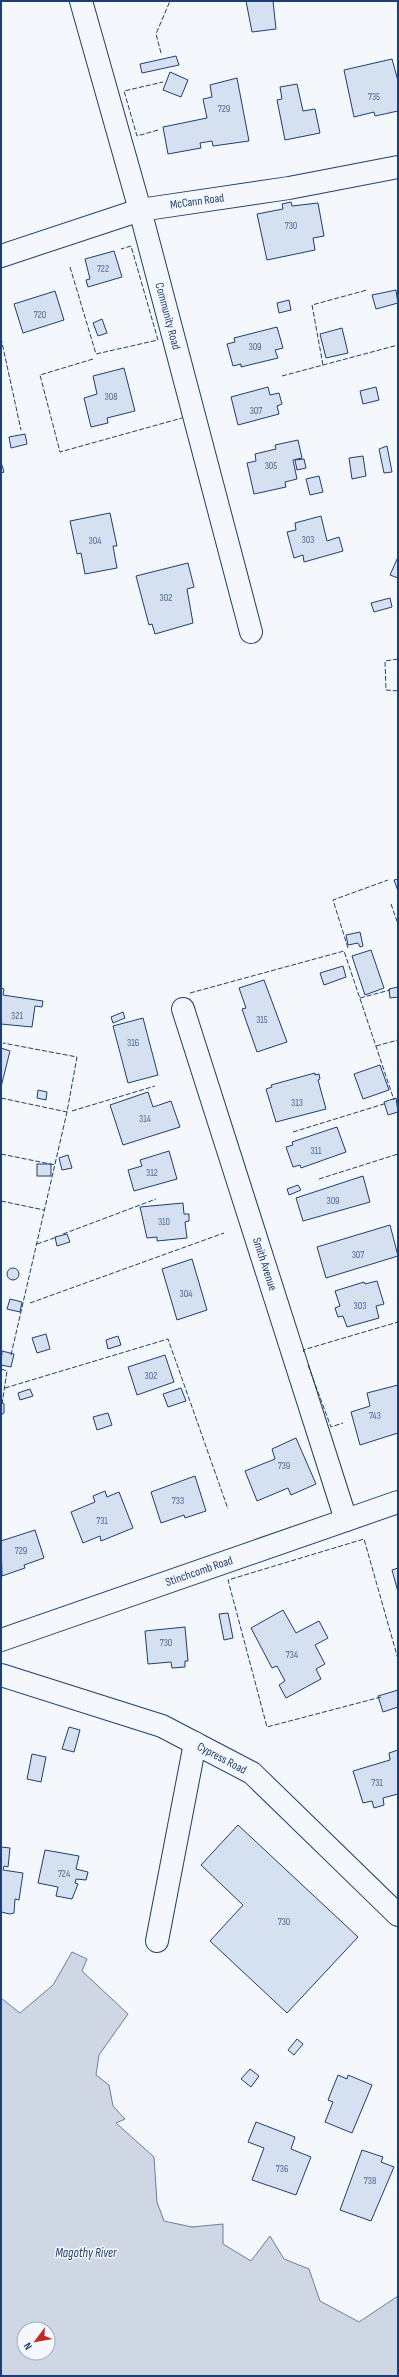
<svg xmlns="http://www.w3.org/2000/svg" width="399" height="2377" font-family="'Sofia Sans Condensed',sans-serif">
	<style>
		.water { fill: #cfd7e4; stroke: #687fa3; fill-rule: evenodd }
		.building { fill: #d5e0f0; stroke: #1d3f73 }
		.lines { fill: none; stroke-linecap: round; stroke-linejoin: round }
		.minor-casing { stroke: #1d3f73; stroke-width: 24 }
		.minor { stroke: #f4f7fb; stroke-width: 22 }
		.fence { stroke: #1d3f73; stroke-width: 1; stroke-dasharray: 5 2; stroke-linecap: butt }
		.labels { text-anchor: middle; stroke-width: 3; stroke-linejoin: round; paint-order: stroke }
		.number-label { font-size: 10px; fill: #4b6792 }
		.street-label { font-size: 12px; fill: #1d3f73; stroke: #f4f7fb }
		.water-label { font-size: 13px; font-style: italic; fill: #1d3f73; stroke: #f4f7fb }
	</style>
	<rect width="100%" height="100%" fill="#f4f7fb"/>
	<!-- water -->
	<path class="water" d="M72,1952L87,1959L82,1971L128,2014L99,2055L96,2075L109,2085L113,2106L125,2119L116,2123L154,2157L157,2202L164,2221L192,2227L223,2224V2244L251,2261L270,2236L284,2259L309,2269L320,2301L359,2322L398,2296V2376H1V1998L20,2013L53,1985ZM24,2329H48V2353H24Z"/>
	<!-- building -->
	<g class="building">
		<polygon points="246,1 273,1 276,29 252,32"/>
		<polygon points="176,56 179,65 142,73 140,64"/>
		<polygon points="392,59 398,81 398,111 375,116 374,112 354,117 344,70"/>
		<polygon points="170,72 188,80 181,97 163,90"/>
		<polygon points="237,78 249,141 213,146 212,141 200,143 201,148 168,154 163,127 207,118 203,99 212,97 210,85"/>
		<polygon points="297,84 303,111 315,109 320,133 285,140 277,100 282,99 280,87"/>
		<polygon points="291,202 292,206 318,203 324,236 313,238 315,250 267,260 257,214 283,209 282,204"/>
		<polygon points="114,251 122,277 88,287 86,280 90,279 85,259"/>
		<polygon points="396,290 398,303 376,309 372,295"/>
		<polygon points="55,291 64,320 23,333 14,304"/>
		<polygon points="289,300 291,310 279,313 277,303"/>
		<polygon points="102,319 107,333 98,336 93,323"/>
		<polygon points="277,327 283,348 275,350 278,358 241,367 241,364 233,366 227,344 235,342 234,338"/>
		<polygon points="342,328 348,353 326,358 320,334"/>
		<polygon points="124,368 135,411 107,418 108,423 91,427 84,398 97,394 93,376"/>
		<polygon points="268,387 270,395 279,393 282,404 277,406 279,414 238,425 231,397"/>
		<polygon points="376,387 379,400 363,404 360,391"/>
		<polygon points="25,434 27,444 11,448 9,437"/>
		<polygon points="298,440 302,458 293,460 297,479 285,482 286,487 254,494 247,463 256,461 255,454 276,449 275,445"/>
		<polygon points="387,446 392,472 384,473 379,449"/>
		<polygon points="363,456 366,476 352,479 349,458"/>
		<polygon points="304,459 306,468 297,470 295,460"/>
		<polygon points="1,462 4,472 1,473"/>
		<polygon points="319,476 323,492 310,495 306,479"/>
		<polygon points="110,513 117,546 113,546 117,568 85,574 81,553 77,554 70,521"/>
		<polygon points="321,516 327,541 339,537 343,551 304,562 303,555 294,558 287,532 296,530 295,523"/>
		<polygon points="398,557 398,578 390,575"/>
		<polygon points="188,563 194,587 187,589 193,623 155,634 152,624 149,625 136,576"/>
		<polygon points="390,598 392,607 374,612 371,603"/>
		<polygon points="398,879 398,891 394,880"/>
		<polygon points="360,932 363,946 360,947 358,943 348,945 346,935"/>
		<polygon points="371,950 384,988 365,995 352,956"/>
		<polygon points="343,966 346,977 324,985 320,973"/>
		<polygon points="264,980 287,1042 257,1052 242,1009 246,1008 239,988"/>
		<polygon points="398,987 398,997 390,998 389,989"/>
		<polygon points="1,988 4,989 3,995 43,1001 42,1007 35,1006 32,1027 1,1024"/>
		<polygon points="123,1012 125,1018 113,1023 111,1017"/>
		<polygon points="143,1018 158,1075 128,1083 113,1026"/>
		<polygon points="1,1048 10,1051 1,1087"/>
		<polygon points="380,1065 389,1090 363,1099 354,1074"/>
		<polygon points="315,1073 315,1075 319,1074 320,1079 318,1080 326,1109 276,1122 266,1089 272,1087 271,1085"/>
		<polygon points="38,1090 47,1092 46,1100 37,1098"/>
		<polygon points="148,1092 153,1107 171,1101 180,1127 123,1145 110,1105"/>
		<polygon points="396,1098 398,1112 388,1115 384,1102"/>
		<polygon points="337,1127 346,1152 301,1168 300,1165 293,1167 286,1147 293,1145 292,1142"/>
		<polygon points="169,1151 177,1179 134,1191 128,1170 142,1166 140,1160"/>
		<polygon points="68,1155 72,1168 62,1170 59,1158"/>
		<rect x="37" y="1164" width="14" height="12"/>
		<polygon points="363,1176 370,1202 303,1221 296,1198"/>
		<polygon points="298,1185 301,1190 289,1195 287,1189"/>
		<polygon points="183,1203 184,1214 189,1214 189,1221 185,1222 187,1238 157,1241 157,1237 147,1238 140,1207"/>
		<polygon points="390,1225 398,1256 326,1278 317,1247"/>
		<polygon points="67,1234 70,1242 57,1246 55,1237"/>
		<polygon points="192,1259 207,1310 177,1320 162,1269"/>
		<circle cx="13" cy="1274" r="6"/>
		<polygon points="377,1281 384,1304 376,1306 379,1318 347,1327 343,1316 338,1317 335,1308 340,1306 335,1291 364,1282 365,1284"/>
		<polygon points="10,1299 22,1302 20,1312 7,1309"/>
		<polygon points="46,1334 50,1349 37,1353 32,1338"/>
		<polygon points="118,1336 121,1345 108,1349 106,1340"/>
		<polygon points="2,1351 14,1354 11,1367 1,1365"/>
		<polygon points="165,1355 174,1382 137,1395 128,1367"/>
		<polygon points="398,1385 398,1433 360,1445 351,1412 370,1406 367,1393"/>
		<polygon points="181,1388 186,1401 168,1407 163,1394"/>
		<polygon points="30,1389 33,1396 20,1400 18,1393"/>
		<polygon points="1,1401 4,1404 4,1413 1,1415"/>
		<polygon points="108,1413 112,1425 97,1430 93,1417"/>
		<polygon points="296,1438 316,1484 291,1495 288,1488 257,1501 245,1471 275,1459 272,1449"/>
		<polygon points="195,1476 206,1511 185,1518 184,1515 161,1523 151,1492"/>
		<polygon points="105,1491 107,1497 119,1492 133,1528 101,1541 100,1536 83,1543 71,1512 95,1502 93,1496"/>
		<polygon points="35,1530 44,1558 24,1565 25,1568 2,1576 1,1541"/>
		<polygon points="398,1568 398,1592 392,1570"/>
		<polygon points="283,1610 296,1633 319,1621 328,1638 315,1645 325,1664 316,1669 321,1679 286,1698 279,1685 285,1681 277,1666 272,1668 251,1628"/>
		<polygon points="228,1613 233,1638 224,1640 219,1614"/>
		<polygon points="185,1627 188,1661 185,1661 185,1667 172,1668 171,1662 148,1664 145,1631"/>
		<polygon points="398,1690 398,1707 383,1712 378,1696"/>
		<polygon points="69,1727 80,1730 74,1752 62,1749"/>
		<polygon points="398,1750 398,1794 383,1798 384,1805 374,1808 372,1801 363,1803 353,1771 390,1760 389,1753"/>
		<polygon points="32,1754 46,1757 41,1782 27,1779"/>
		<polygon points="238,1825 358,1937 287,2013 210,1941 243,1905 201,1865"/>
		<polygon points="1,1847 10,1848 8,1867 4,1866 3,1870 23,1873 19,1900 15,1899 14,1913 10,1914 1,1912"/>
		<polygon points="45,1850 79,1856 76,1869 88,1872 86,1880 76,1879 75,1883 78,1884 72,1899 56,1896 58,1887 38,1883"/>
		<polygon points="297,2039 303,2044 294,2055 288,2050"/>
		<polygon points="250,2069 259,2076 251,2087 241,2079"/>
		<polygon points="338,2075 347,2079 348,2075 372,2085 352,2133 325,2122 333,2102 328,2100"/>
		<polygon points="256,2122 295,2137 291,2149 311,2157 296,2195 252,2180 264,2148 248,2142"/>
		<polygon points="362,2150 383,2157 381,2162 394,2167 371,2221 340,2210"/>
	</g>
	<g class="lines">
		<defs>
			<g id="minor">
				<polyline points="81,1 140,210 251,632"/>
				<polyline points="1,256 140,210 289,188 398,167"/>
				<polyline points="183,1009 346,1520"/>
				<polyline points="1,1640 398,1502"/>
				<polyline points="1,1675 162,1726 252,1773 398,1915"/>
				<polyline points="157,1941 195,1743"/>
			</g>
		</defs>
		<!-- minor casing -->
		<use href="#minor" class="minor-casing"/>
		<!-- minor -->
		<use href="#minor" class="minor"/>
		<!-- fence -->
		<g class="fence">
			<polyline points="161,53 156,34 170,1"/>
			<polyline points="158,130 137,136 124,91 163,82"/>
			<polyline points="70,267 96,354 158,340 131,246 121,249"/>
			<polyline points="1,338 21,430"/>
			<polyline points="93,359 40,375 60,452 182,418"/>
			<polyline points="323,365 312,305 367,290"/>
			<polyline points="282,376 398,345"/>
			<polyline points="398,659 385,661 386,690 398,691"/>
			<polyline points="391,904 398,924"/>
			<polyline points="348,948 333,900 388,880"/>
			<polyline points="190,993 344,951 394,1100"/>
			<polyline points="360,998 390,990"/>
			<polyline points="376,1046 398,1040"/>
			<polyline points="1,1098 67,1112 77,1057 3,1043"/>
			<polyline points="72,1111 155,1086"/>
			<polyline points="293,1132 387,1103"/>
			<polyline points="1,1154 55,1165"/>
			<polyline points="319,1179 398,1154"/>
			<polyline points="1,1201 44,1210"/>
			<polyline points="63,1234 156,1199"/>
			<polyline points="37,1244 57,1237"/>
			<polyline points="30,1303 224,1233"/>
			<polyline points="304,1352 303,1350 398,1322"/>
			<polyline points="11,1355 67,1112"/>
			<polyline points="308,1365 331,1427 343,1423"/>
			<polyline points="1,1369 7,1371 2,1404"/>
			<polyline points="5,1388 168,1339 228,1509"/>
			<polyline points="381,1697 267,1727 228,1580 364,1539 398,1659"/>
		</g>
	</g>
	<g class="labels">
		<!-- number labels -->
		<g class="number-label">
			<text x="374" y="100">735</text>
			<text x="224" y="112">729</text>
			<text x="291" y="229">730</text>
			<text x="103" y="272">722</text>
			<text x="40" y="318">720</text>
			<text x="255" y="350">309</text>
			<text x="111" y="400">308</text>
			<text x="256" y="414">307</text>
			<text x="271" y="469">305</text>
			<text x="308" y="543">303</text>
			<text x="95" y="544">304</text>
			<text x="166" y="601">302</text>
			<text x="17" y="1019">321</text>
			<text x="262" y="1023">315</text>
			<text x="133" y="1046">316</text>
			<text x="297" y="1106">313</text>
			<text x="145" y="1122">314</text>
			<text x="316" y="1154">311</text>
			<text x="152" y="1176">312</text>
			<text x="333" y="1204">309</text>
			<text x="164" y="1225">310</text>
			<text x="358" y="1258">307</text>
			<text x="186" y="1297">304</text>
			<text x="360" y="1309">303</text>
			<text x="151" y="1379">302</text>
			<text x="375" y="1419">743</text>
			<text x="284" y="1469">739</text>
			<text x="178" y="1504">733</text>
			<text x="102" y="1524">731</text>
			<text x="21" y="1554">729</text>
			<text x="166" y="1646">730</text>
			<text x="292" y="1658">734</text>
			<text x="377" y="1786">731</text>
			<text x="64" y="1877">724</text>
			<text x="284" y="1925">730</text>
			<text x="282" y="2172">736</text>
			<text x="370" y="2184">738</text>
		</g>
		<!-- street labels -->
		<g class="street-label">
			<text transform="translate(197 201) rotate(-8)" y="4">McCann Road</text>
			<text transform="translate(168 316) rotate(75)" y="4">Community Road</text>
			<text transform="translate(265 1264) rotate(72)" y="4">Smith Avenue</text>
			<text transform="translate(199 1571) rotate(-19)" y="4">Stinchcomb Road</text>
			<text transform="translate(222 1758) rotate(28)" y="4">Cypress Road</text>
		</g>
		<!-- water labels -->
		<g class="water-label">
			<text x="86" y="2257">Magothy River</text>
		</g>
	</g>
	<!-- border -->
	<rect width="399" height="2377" fill="none" stroke="#1d3f73" stroke-width="4"/>
	<!-- north arrow -->
	<g transform="translate(36 2341) rotate(238)"><circle r="19" fill="#f4f7fb" stroke="#9eadc5"/>
	<path d="M0-3L7 15L0 10L-7 15Z" fill="#c62828"/>
	<text y="-6" font-size="11" font-weight="bold" text-anchor="middle" fill="#1d3f73">N</text>
	</g>
</svg>
